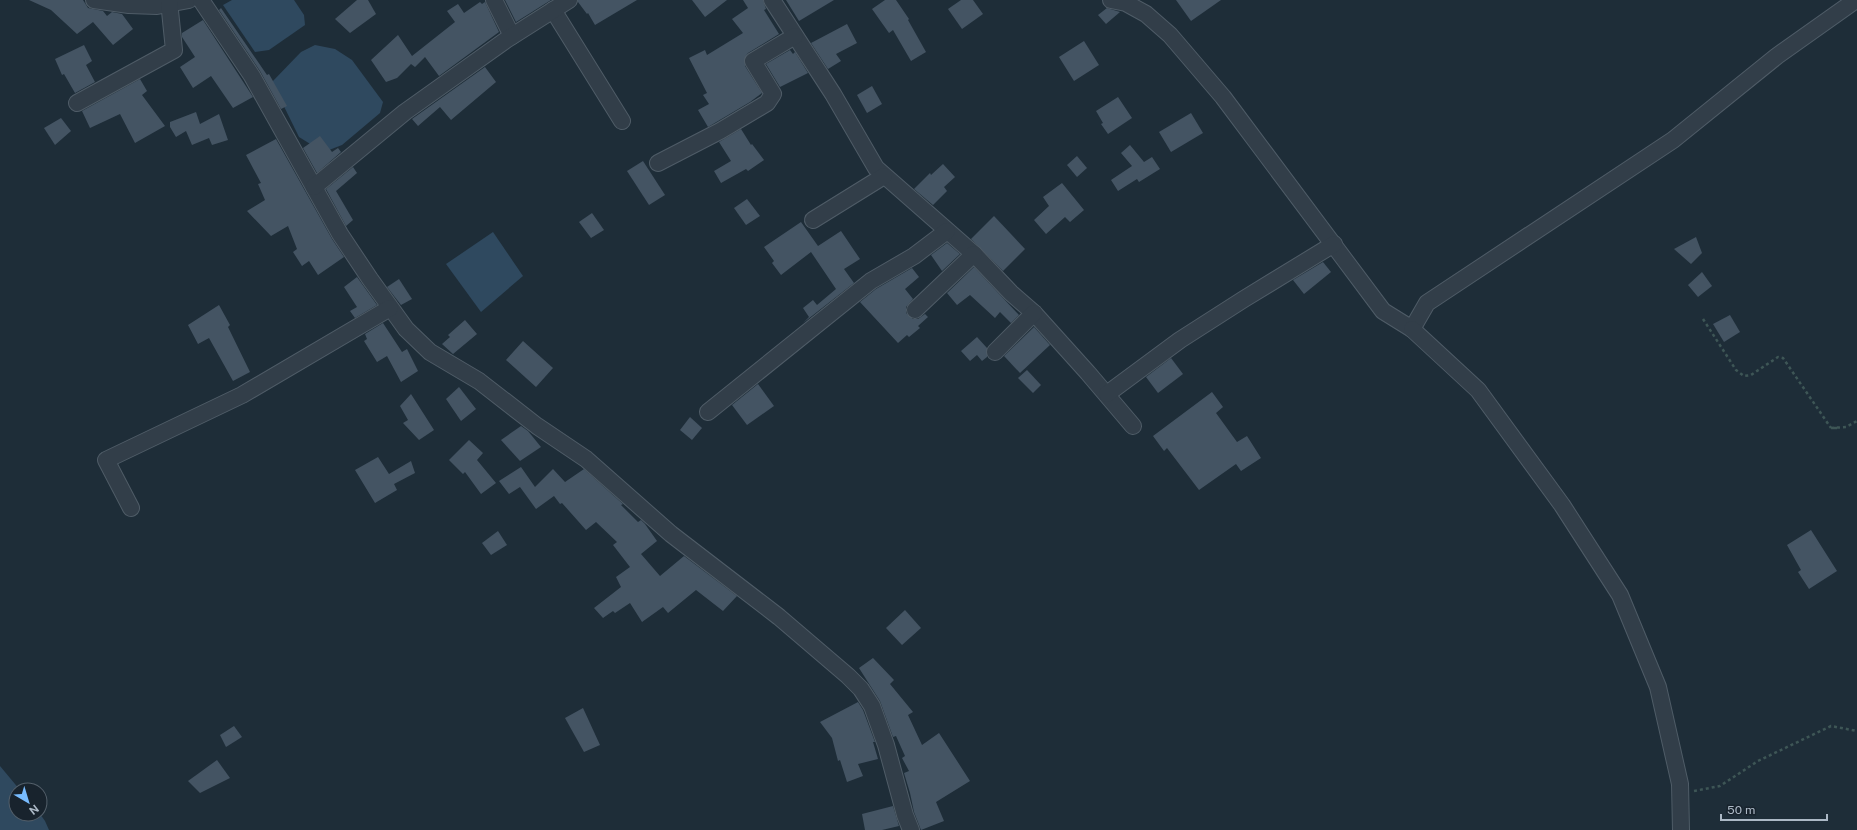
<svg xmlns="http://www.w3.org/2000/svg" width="1857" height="830" font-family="'Public Sans',sans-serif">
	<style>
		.water { fill: #2f495f }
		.building { fill: #445463 }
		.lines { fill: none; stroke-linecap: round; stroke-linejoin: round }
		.minor-casing { stroke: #4f5c67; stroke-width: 18 }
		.path { stroke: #3e5656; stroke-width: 2.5; stroke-dasharray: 3 3; stroke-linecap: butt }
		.minor { stroke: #323e49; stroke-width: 16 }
	</style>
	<rect width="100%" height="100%" fill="#1e2d38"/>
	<!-- water -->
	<g class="water">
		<polygon points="232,0 294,0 304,15 305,25 269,50 255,52 223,5"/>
		<polygon points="315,45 335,49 352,60 383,102 380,113 342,145 329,150 320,150 299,137 272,82 301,52"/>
		<polygon points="493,232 523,276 481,312 446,264"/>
		<polygon points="0,766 20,790 16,790 16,814 40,814 45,821 49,830 0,830"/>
	</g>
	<!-- building -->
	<g class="building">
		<polygon points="29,0 83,0 88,8 103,11 107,16 112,12 122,14 133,29 113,45 93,22 77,34 51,10"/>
		<polygon points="357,0 368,0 376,14 350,33 335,19"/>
		<polygon points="505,0 551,0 516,22"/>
		<polygon points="578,0 637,0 595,25 588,13 587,14 578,2"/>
		<polygon points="692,0 727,0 705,17"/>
		<polygon points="743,0 763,0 766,9 764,10 779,34 748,53 745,57 745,66 762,93 750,102 708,127 698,110 709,104 703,95 707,93 689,58 705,50 707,55 743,33 732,19 748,8"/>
		<polygon points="786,0 834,0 799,21"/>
		<polygon points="885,0 896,0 909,19 908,20 926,52 911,61 893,30 889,33 872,9"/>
		<polygon points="961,0 973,0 983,14 962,29 948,9"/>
		<polygon points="1176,0 1221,0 1191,21"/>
		<polygon points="480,2 482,4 485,2 499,32 439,76 425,57 415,67 411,64 397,78 386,82 371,60 398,35 412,56 455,22 447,11 458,4 464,13"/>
		<polygon points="221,8 267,75 269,74 287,106 281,109 260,71 219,10"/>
		<polygon points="1107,8 1120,12 1106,24 1098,15"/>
		<polygon points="203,20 253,97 233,108 211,76 193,88 180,67 195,57 182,37 182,33"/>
		<polygon points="847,24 857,43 836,54 841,61 828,69 811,43"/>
		<polygon points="1084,41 1099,65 1074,81 1059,57"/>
		<polygon points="84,45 92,61 86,65 95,82 75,93 64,74 62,75 55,59"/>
		<polygon points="790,50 793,54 795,52 808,73 780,87 766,64"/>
		<polygon points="485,67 496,82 451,120 440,107 418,126 412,119"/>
		<polygon points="140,79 147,91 142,95 165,126 135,143 120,114 90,128 82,111"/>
		<polygon points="872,86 882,104 867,113 857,95"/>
		<polygon points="1118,97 1132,118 1108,134 1101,124 1103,123 1096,111"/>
		<polygon points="196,112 200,124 219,114 228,140 212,145 209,138 192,145 186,131 176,137 170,127 170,122"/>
		<polygon points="1191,113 1203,133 1171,152 1159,132"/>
		<polygon points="61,118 71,131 55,145 44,128"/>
		<polygon points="741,129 751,145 752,144 764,160 748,171 746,169 721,183 714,171 731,161 719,142"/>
		<polygon points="320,136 332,152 338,148 341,152 317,173 303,148"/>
		<polygon points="276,139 332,239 344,257 318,275 309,261 302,266 293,252 297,249 288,226 271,236 247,211 265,200 258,184 261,183 246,155"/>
		<polygon points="1130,145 1144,162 1152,157 1160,169 1139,182 1137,179 1118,191 1111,180 1132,166 1121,153"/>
		<polygon points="1077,156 1087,168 1077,177 1067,165"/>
		<polygon points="643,161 665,195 649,205 627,171"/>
		<polygon points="943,164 955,177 944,187 947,191 933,205 914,189 930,173 931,175"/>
		<polygon points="353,167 357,173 336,191 353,220 346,226 326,189"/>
		<polygon points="1062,183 1084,210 1070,222 1065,217 1046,234 1034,220 1049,206 1043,197"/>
		<polygon points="747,199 760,216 746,225 734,208"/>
		<polygon points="592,213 604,230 591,238 579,222"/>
		<polygon points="994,216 1025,249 1003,271 971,239"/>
		<polygon points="801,222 818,246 841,231 860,259 844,269 854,283 803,323 809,317 803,308 813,300 817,305 836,289 811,252 781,275 772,263 774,261 764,247"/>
		<polygon points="1696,237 1702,253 1691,264 1674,249"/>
		<polygon points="947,243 960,254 942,271 931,255"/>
		<polygon points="1323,262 1331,272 1304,294 1293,280"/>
		<polygon points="974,267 1019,315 1011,323 1000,312 995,318 970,295 957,305 947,293"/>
		<polygon points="912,268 919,277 905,289 913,299 906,307 906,313 913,319 918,319 925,314 928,317 918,326 920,328 909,337 907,335 898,343 860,302 876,289"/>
		<polygon points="1702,272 1712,286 1698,297 1688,285"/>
		<polygon points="357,277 377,305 355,318 350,311 357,307 344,287"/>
		<polygon points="399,279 412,299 401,305 387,287"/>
		<polygon points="219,305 230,325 228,327 250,372 233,381 209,338 198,344 188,325"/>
		<polygon points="1730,315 1740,332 1724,342 1713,324"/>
		<polygon points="465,320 477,334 453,354 442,344 450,337 448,335"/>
		<polygon points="383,323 402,352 407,349 418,371 401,382 387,356 377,362 364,341 367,339 365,334"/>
		<polygon points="1034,327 1050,345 1020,373 1004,356"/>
		<polygon points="977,337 987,348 987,357 982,361 977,355 970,361 961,351"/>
		<polygon points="523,341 553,368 536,387 506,360"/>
		<polygon points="1171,358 1183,374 1158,393 1146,377"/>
		<polygon points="1027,370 1041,385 1033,393 1018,378"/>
		<polygon points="758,384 774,406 747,425 732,405"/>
		<polygon points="459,387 476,409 461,421 446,399"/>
		<polygon points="1212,392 1223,407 1216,413 1237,442 1247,436 1261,458 1241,471 1236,464 1199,490 1167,448 1164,451 1153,436"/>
		<polygon points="411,394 434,430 419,440 403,423 408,420 400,406"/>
		<polygon points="690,417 702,428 692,440 680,430"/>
		<polygon points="521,426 528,431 541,447 520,461 501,440"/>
		<polygon points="469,440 483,453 477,460 496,483 481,494 465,472 463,474 449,460"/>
		<polygon points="378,457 389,474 411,461 415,473 394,484 397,490 375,503 355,470"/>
		<polygon points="521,467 535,487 553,469 565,482 584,469 623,504 621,505 638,522 641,520 645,524 657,541 641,554 660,576 684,556 737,596 723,611 696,590 668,613 663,607 642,622 630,603 615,613 613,611 603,618 594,608 621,587 616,577 630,567 613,545 617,542 596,522 586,530 562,503 560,504 554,496 536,509 520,487 509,494 499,481"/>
		<polygon points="1811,530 1837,571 1809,589 1798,572 1801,570 1787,545"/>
		<polygon points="498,531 507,545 491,555 482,543"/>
		<polygon points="905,610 921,628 902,645 886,628"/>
		<polygon points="873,658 894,680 890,684 913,712 908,715 922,745 939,733 970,781 936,802 944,821 921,830 914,812 910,793 904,773 909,771 902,758 905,756 896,736 893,737 880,701 859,668"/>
		<polygon points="858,702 863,710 875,742 873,742 878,759 858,764 863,776 847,782 840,760 838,761 832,738 820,722"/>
		<polygon points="583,708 600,745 584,752 565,718"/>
		<polygon points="234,726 242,737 226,747 220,735"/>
		<polygon points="217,760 230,778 200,793 188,781"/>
		<polygon points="893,806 899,826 882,830 865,830 862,814"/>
	</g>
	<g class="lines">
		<defs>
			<g id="minor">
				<polyline points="94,0 129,5 157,6 189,0"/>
				<polyline points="201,0 252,76 340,234 370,279 406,329 430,352 479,381 537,426 586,459 671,534 779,617 848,676 861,689 872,706 886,745 905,815 911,830"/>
				<polyline points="494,0 512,36"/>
				<polyline points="772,0 833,94 876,168 974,254 1011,293 1034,313 1088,373 1133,426"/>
				<polyline points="1111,0 1126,3 1146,14 1170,35 1223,97 1383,311 1412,329 1427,303 1673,140 1777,56 1856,0"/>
				<polyline points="553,10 622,121"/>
				<polyline points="77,103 174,50 169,1"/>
				<polyline points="658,163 720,131 767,103 773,94 753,61 795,36"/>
				<polyline points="314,187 405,112 506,40 569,0"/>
				<polyline points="813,220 884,176"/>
				<polyline points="915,310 974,254"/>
				<polyline points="1412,329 1478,390 1562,505 1620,595 1658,687 1680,784 1681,830"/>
				<polyline points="995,352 1034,313"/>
				<polyline points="1107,394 1180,340 1244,299 1334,244"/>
				<polyline points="708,412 871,281 914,256 947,231"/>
				<polyline points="131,508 106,460 242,395 390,308"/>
			</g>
		</defs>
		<!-- minor casing -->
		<use href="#minor" class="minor-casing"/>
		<!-- path -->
		<g class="path">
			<polyline points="1703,319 1736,370 1744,376 1751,375 1778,357 1783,358 1831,428"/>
			<polyline points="1837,428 1831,428 1846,427 1857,421"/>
			<polyline points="1694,791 1720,786 1758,761 1831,726 1857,731"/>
		</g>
		<!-- minor -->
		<use href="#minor" class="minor"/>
	</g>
	<!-- north arrow -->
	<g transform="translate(28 802) rotate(142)"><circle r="19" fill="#18232d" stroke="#535f6a"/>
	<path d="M0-3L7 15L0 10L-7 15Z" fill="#78bcff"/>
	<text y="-6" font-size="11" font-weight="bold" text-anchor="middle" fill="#acb9c6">N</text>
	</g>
	<!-- scale -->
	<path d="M1721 814v6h106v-6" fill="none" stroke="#acb9c6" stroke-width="2"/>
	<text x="1727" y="814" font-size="12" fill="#acb9c6" stroke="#18232d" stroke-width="3" paint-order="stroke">50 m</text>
</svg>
